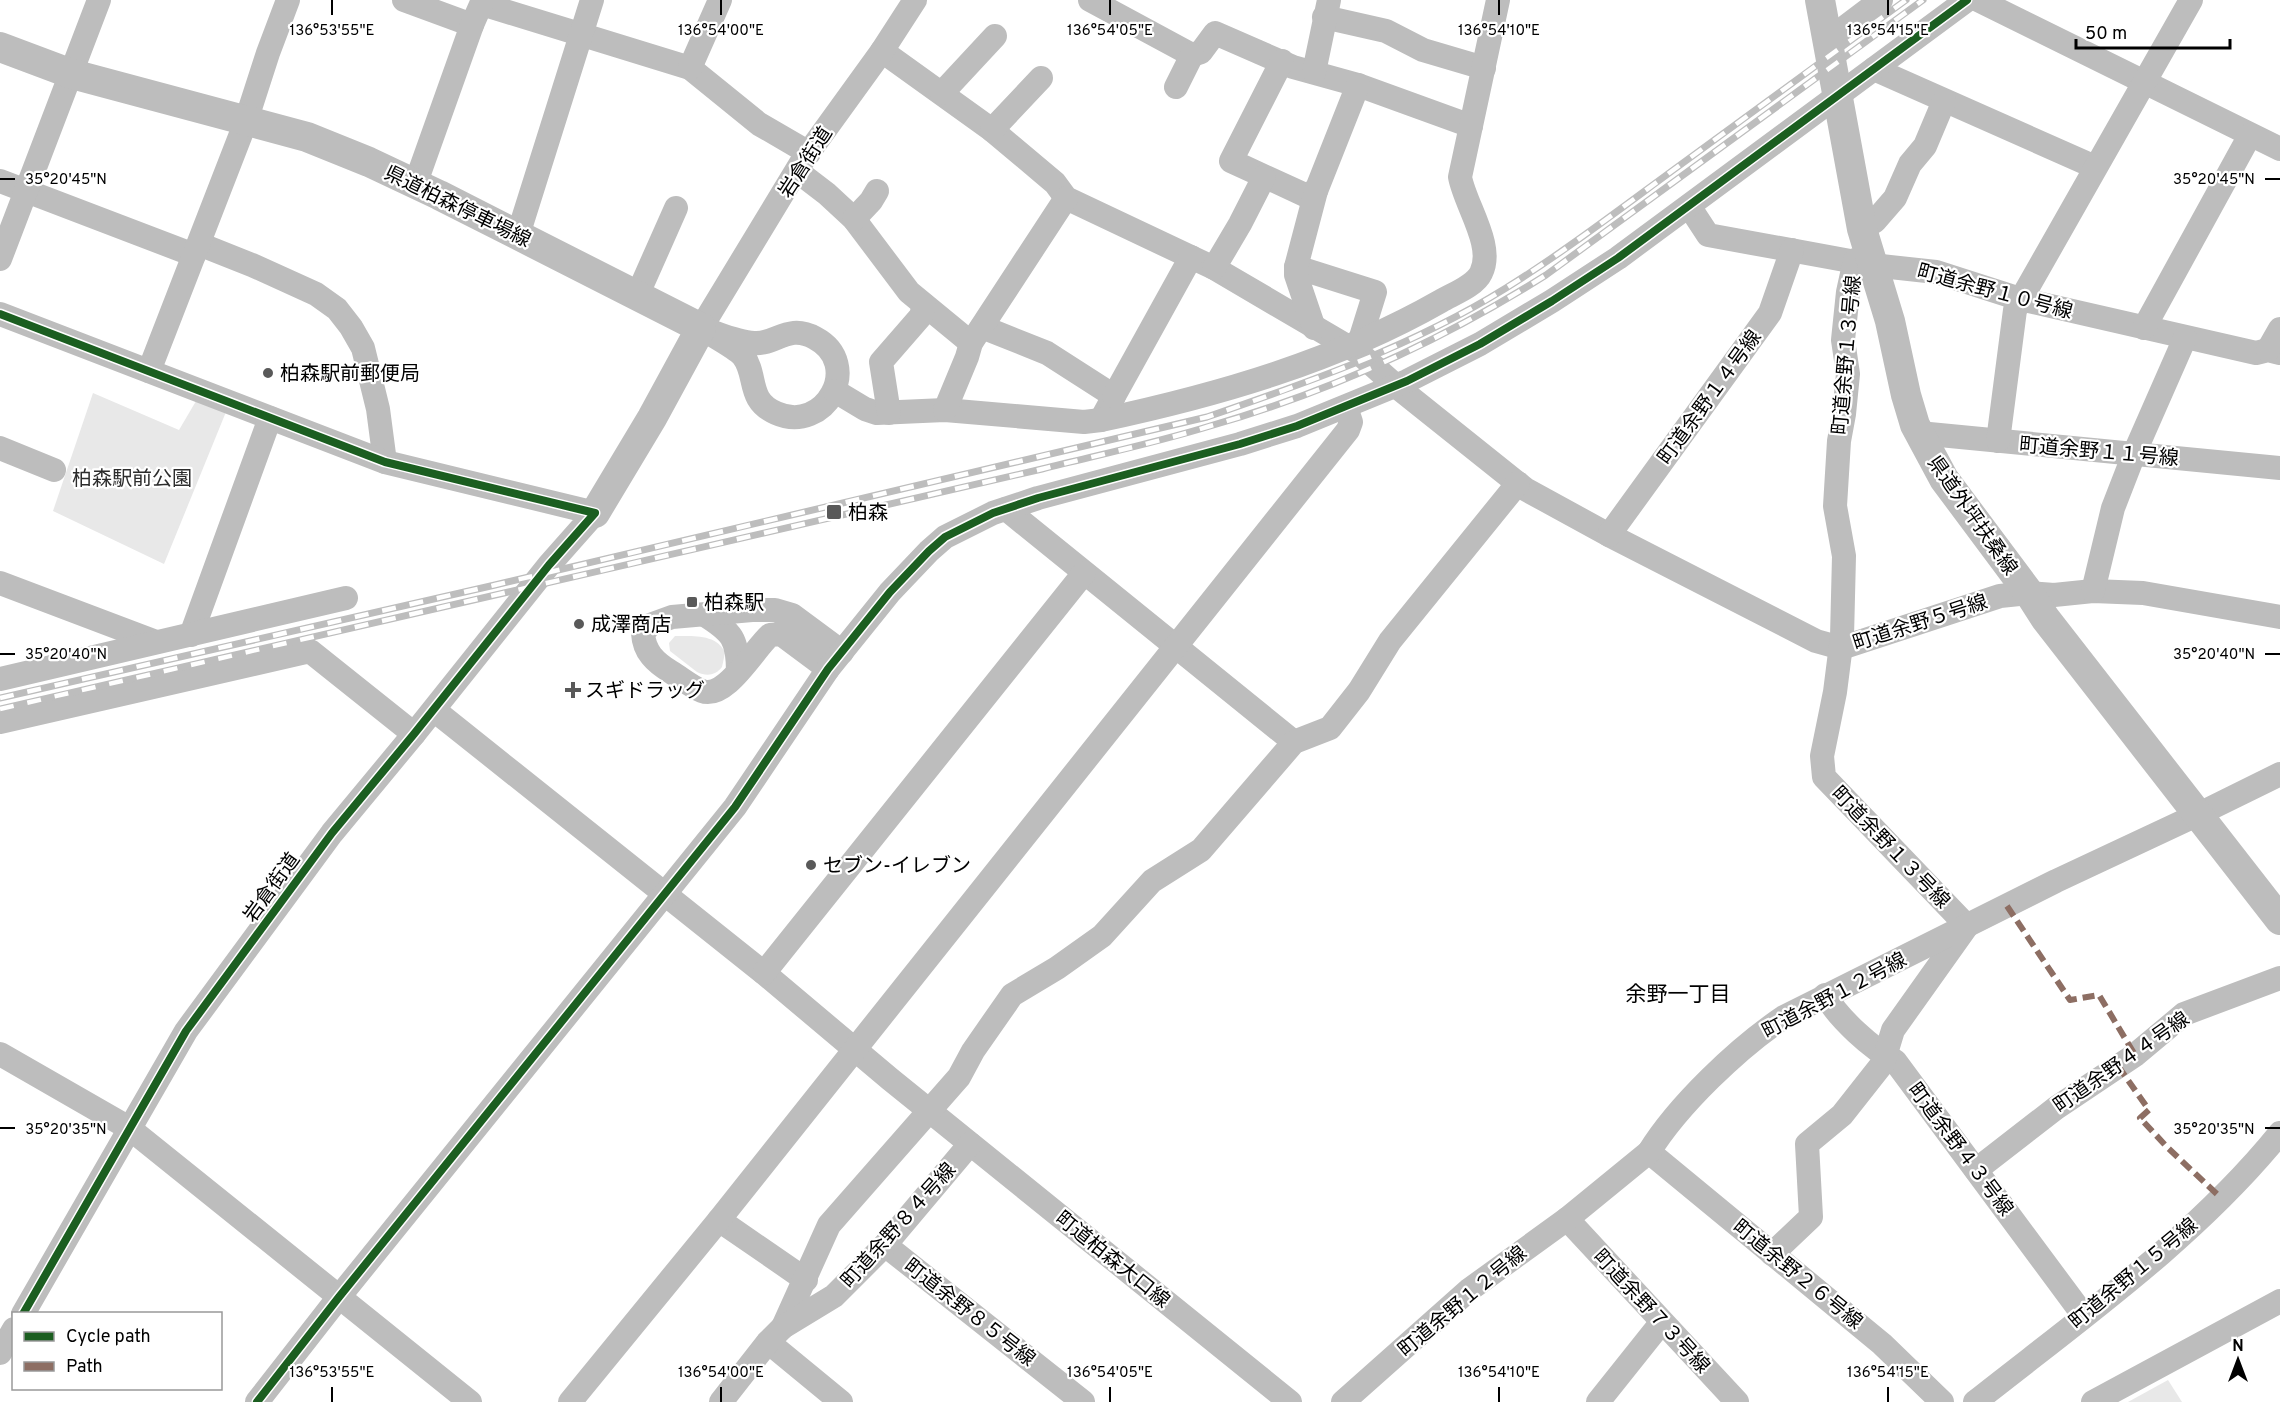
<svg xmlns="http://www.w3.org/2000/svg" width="2280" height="1402" font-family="Overpass,'Noto Sans JP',sans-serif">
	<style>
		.green { fill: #e8e8e8 }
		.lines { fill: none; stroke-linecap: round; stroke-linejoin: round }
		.minor { stroke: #bdbdbd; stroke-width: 24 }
		.major { stroke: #bdbdbd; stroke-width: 30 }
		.rail-casing { stroke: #bdbdbd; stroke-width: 7 }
		.rail { stroke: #fff; stroke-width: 4.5; stroke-dasharray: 14; stroke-linecap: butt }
		.quiet { stroke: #8d6e63; stroke-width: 6; stroke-dasharray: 12 6; stroke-linecap: butt }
		.cycleway-casing { stroke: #fff; stroke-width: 11 }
		.cycleway { stroke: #1b5e20; stroke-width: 8 }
		.ticks { fill: none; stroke: #000; stroke-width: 2 }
		.poi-dot { fill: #595959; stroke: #fff; stroke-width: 2 }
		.labels { text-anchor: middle; stroke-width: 4.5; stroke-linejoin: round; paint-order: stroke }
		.street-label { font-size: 20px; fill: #000; stroke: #fff }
		.poi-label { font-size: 20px; fill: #000; stroke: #fff; text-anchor: start }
		.park-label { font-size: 20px; fill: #2c2c2c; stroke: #fff }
		.neighbourhood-label { font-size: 21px; fill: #000; stroke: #fff }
		.ticks-label { font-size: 15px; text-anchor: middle; fill: #000; stroke: #fff; stroke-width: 4.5; stroke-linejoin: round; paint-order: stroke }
	</style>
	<rect width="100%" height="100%" fill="#fff"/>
	<!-- green -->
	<g class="green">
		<polygon points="93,393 179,430 199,396 228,407 164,564 53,511"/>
		<path d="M675,636C693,636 718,634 725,653L722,667C716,675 707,677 697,672L670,651L669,643Z"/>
		<polygon points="2168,1380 2182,1402 2128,1402"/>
	</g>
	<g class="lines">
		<!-- minor -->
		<g class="minor">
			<polyline points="404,0 472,25"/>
			<polyline points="1090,0 1192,55 1201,52 1215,33 1293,67 1358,85 1471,126"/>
			<polyline points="1978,0 2280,149"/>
			<polyline points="482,4 690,68 759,124 809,153"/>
			<polyline points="1324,17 1386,31 1423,50 1484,68"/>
			<polyline points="1828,40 1881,0"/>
			<polyline points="882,51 992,130 1055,183 1066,198 1214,268 1359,353 1396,386 1525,489 1609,535 1816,641 1841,648 2000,596 2029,593 2054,595 2093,591 2143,593 2280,617"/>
			<polyline points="1282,61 1231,161 1305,195 1316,191"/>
			<polyline points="690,68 720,0"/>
			<polyline points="1874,69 2095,167"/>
			<polyline points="1314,72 1329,0"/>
			<polyline points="1176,87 1192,55"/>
			<polyline points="942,93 995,36"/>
			<polyline points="992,130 1041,78"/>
			<polyline points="797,171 827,194 854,219 909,292 971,343"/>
			<polyline points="0,181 194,255"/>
			<polyline points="415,185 472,25 483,0"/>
			<polyline points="1689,206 1708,235 1872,265 1936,272 2020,299 2256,353 2268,350 2280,353"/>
			<polyline points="854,219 871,201 877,191"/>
			<polyline points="1862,229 1875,221 1895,198 1910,164 1925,146 1944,101"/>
			<polyline points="518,235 592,0"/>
			<polyline points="199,244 252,265 316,294 337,309 351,327 363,348 378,409 385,462"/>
			<polyline points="0,259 99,0"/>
			<polyline points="1296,267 1375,292 1360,340"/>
			<polyline points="1214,268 1240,224 1264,177"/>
			<polyline points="637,296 676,208"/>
			<polyline points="0,314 385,462 595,513 549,565 414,734 332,833 186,1031 23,1314"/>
			<polyline points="982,327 1047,353 1114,396 1101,420"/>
			<polyline points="701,328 801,163 882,51 915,0"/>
			<path d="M701,328C718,333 736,342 754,343C776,345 788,323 815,338C864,364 825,435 776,413C746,400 758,375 743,356C736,348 711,335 701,328Z"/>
			<polyline points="1314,328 1296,275 1296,267 1316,191 1358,85"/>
			<polyline points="2144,328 2250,135"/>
			<polyline points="2268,350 2280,329"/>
			<polyline points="149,371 246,121 268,53 288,0"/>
			<path d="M835,391L865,409L877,413L945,410L1084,422L1101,420C1218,395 1336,361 1441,301C1453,294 1475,286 1481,273C1495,246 1465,205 1460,177L1498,0"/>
			<polyline points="1114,396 1191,257"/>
			<polyline points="945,410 967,357 971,343 1066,198"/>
			<polyline points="889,413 881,362 921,316 924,305"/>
			<polyline points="1919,433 2280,468"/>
			<polyline points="1998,441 2015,310 2191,0"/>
			<polyline points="0,448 54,470"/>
			<polyline points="1006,509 1294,742"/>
			<polyline points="1609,535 1770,313 1792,250"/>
			<polyline points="0,583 156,642"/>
			<polyline points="2093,591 2113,508 2134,454 2185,338"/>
			<path d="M705,615C732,632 738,639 738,672"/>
			<polyline points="191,635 270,418"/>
			<path d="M828,669L781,634L770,635C754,649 726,700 702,691C692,687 681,678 671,672C655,662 644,652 643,633L650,625L672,617L752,610H775L792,615L842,652"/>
			<polyline points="0,679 346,598"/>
			<polyline points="434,710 764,973 890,1079 1290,1402"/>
			<polyline points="0,722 310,651 414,734"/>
			<polyline points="764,973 1084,573"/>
			<path d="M1825,995C1839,1019 1871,1048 1895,1061L2084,1316"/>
			<polyline points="0,1054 129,1128 470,1402"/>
			<polyline points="1649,1152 1882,1344 1942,1402"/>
			<polyline points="1976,1170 2056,1108 2135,1055 2184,1014 2280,978"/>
			<polyline points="1567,1219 1737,1402"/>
			<polyline points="719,1220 806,1280"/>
			<polyline points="885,1245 1083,1402"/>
			<polyline points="1772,1254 1811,1217 1807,1144 1842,1115 1883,1063 1893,1030 1967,926 1824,777 1822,756 1835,692 1842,637 1844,556 1835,506 1839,441 1844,414 1848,374 1843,340 1848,292 1855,260"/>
			<polyline points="783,1327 829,1225 959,1077 973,1051 1012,995 1057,968 1102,936 1152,881 1201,850 1294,742 1330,728 1359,691 1390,641 1518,483"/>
			<polyline points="768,1342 841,1402"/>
			<polyline points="0,1353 14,1329"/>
			<polyline points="257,1402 339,1297 735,807 828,669 890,592 929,551 945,537 993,513 1038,498 1240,444 1297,426 1407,381 1480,344 1552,301 1618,258 1967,0"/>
			<polyline points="570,1402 719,1220 1348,430 1351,422 1346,407"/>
			<polyline points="721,1402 768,1342 783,1327 834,1296 885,1245 970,1144"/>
			<path d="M1343,1402L1469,1290L1567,1219L1649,1152C1678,1105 1738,1048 1784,1017L2056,881L2199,814L2280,774"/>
			<polyline points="1598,1402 1661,1323"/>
			<path d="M1975,1402C2080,1319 2196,1237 2280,1133"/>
			<polyline points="2093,1402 2280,1301"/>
		</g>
		<!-- major -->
		<g class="major">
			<polyline points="1820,0 1862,229 1890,321 1906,395 1915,425 1944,479 2029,593 2045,618 2280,920"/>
			<polyline points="0,47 72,74 307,137 369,162 439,195 701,328 652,418 595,513"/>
		</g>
		<defs>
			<g id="rail">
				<path d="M0,698L495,585L1207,417C1309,382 1413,346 1506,288C1564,252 1620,209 1676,168C1753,112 1829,56 1906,0"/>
				<path d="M0,709L1042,469C1098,455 1155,443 1210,426C1329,392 1441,341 1546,275L1923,0"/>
			</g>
		</defs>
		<!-- rail casing -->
		<use href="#rail" class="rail-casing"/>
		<!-- rail -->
		<use href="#rail" class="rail"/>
		<!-- quiet -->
		<g class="quiet">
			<polyline points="2007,906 2070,1000 2099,995 2135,1055"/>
			<polyline points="2118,1066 2149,1110 2140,1118 2167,1147 2220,1197"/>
		</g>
		<defs>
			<g id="cycleway">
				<polyline points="0,314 385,462 595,513 549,565 414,734 332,833 186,1031 23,1314"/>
				<polyline points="257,1402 339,1297 735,807 828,669 890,592 929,551 945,537 993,513 1038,498 1240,444 1297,426 1407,381 1480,344 1552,301 1618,258 1967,0"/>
			</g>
		</defs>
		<!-- cycleway casing -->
		<use href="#cycleway" class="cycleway-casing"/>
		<!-- cycleway -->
		<use href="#cycleway" class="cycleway"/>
	</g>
	<!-- ticks -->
	<path class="ticks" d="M332,0V15M721,0V15M1110,0V15M1499,0V15M1888,0V15M0,179H15M2265,179H2280M0,654H15M2265,654H2280M0,1128H15M2265,1128H2280M332,1387V1402M721,1387V1402M1110,1387V1402M1499,1387V1402M1888,1387V1402"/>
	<!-- markers -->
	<g class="poi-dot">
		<circle cx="268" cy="373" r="6"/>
		<rect x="826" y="504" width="16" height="16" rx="3"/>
		<rect x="686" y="596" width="12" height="12" rx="3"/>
		<circle cx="579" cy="624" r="6"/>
		<path d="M570 681h6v6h6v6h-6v6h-6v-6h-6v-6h6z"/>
		<circle cx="811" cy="865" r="6"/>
	</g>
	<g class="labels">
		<!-- street labels -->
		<g class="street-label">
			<text transform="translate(805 162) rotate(-57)" y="7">岩倉街道</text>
			<text transform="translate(458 206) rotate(26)" y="7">県道柏森停車場線</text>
			<text transform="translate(1995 291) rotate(15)" y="7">町道余野１０号線</text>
			<text transform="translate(1846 355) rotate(-85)" y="7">町道余野１３号線</text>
			<text transform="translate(1709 397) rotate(-54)" y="7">町道余野１４号線</text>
			<text transform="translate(2099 451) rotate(5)" y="7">町道余野１１号線</text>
			<text transform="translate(1973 515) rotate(55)" y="7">県道外坪扶桑線</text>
			<text transform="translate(1920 622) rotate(-18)" y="7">町道余野５号線</text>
			<text transform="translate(1891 847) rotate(46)" y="7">町道余野１３号線</text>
			<text transform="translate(271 887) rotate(-54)" y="7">岩倉街道</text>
			<text transform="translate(1834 995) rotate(-28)" y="7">町道余野１２号線</text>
			<text transform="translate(2121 1062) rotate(-35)" y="7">町道余野４４号線</text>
			<text transform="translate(1961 1149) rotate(53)" y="7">町道余野４３号線</text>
			<text transform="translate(898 1225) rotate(-48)" y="7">町道余野８４号線</text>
			<text transform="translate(1113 1259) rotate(39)" y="7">町道柏森大口線</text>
			<text transform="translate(2133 1273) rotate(-40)" y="7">町道余野１５号線</text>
			<text transform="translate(1798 1274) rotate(39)" y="7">町道余野２６号線</text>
			<text transform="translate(1462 1301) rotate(-40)" y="7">町道余野１２号線</text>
			<text transform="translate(1652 1311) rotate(47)" y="7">町道余野７３号線</text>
			<text transform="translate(970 1312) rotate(38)" y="7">町道余野８５号線</text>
		</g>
		<!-- poi labels -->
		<g class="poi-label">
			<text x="280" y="380">柏森駅前郵便局</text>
			<text x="848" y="519">柏森</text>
			<text x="704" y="609">柏森駅</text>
			<text x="591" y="631">成澤商店</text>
			<text x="585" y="697">スギドラッグ</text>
			<text x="823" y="872">セブン-イレブン</text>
		</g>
		<!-- park labels -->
		<g class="park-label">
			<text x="132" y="485">柏森駅前公園</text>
		</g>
		<!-- neighbourhood labels -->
		<g class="neighbourhood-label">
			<text x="1678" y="1001">余野一丁目</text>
		</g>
	</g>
	<g class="ticks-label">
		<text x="332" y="35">136°53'55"E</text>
		<text x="721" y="35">136°54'00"E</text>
		<text x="1110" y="35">136°54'05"E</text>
		<text x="1499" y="35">136°54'10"E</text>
		<text x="1888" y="35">136°54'15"E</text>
		<text x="66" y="184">35°20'45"N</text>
		<text x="2214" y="184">35°20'45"N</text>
		<text x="66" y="659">35°20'40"N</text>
		<text x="2214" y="659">35°20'40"N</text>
		<text x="66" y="1134">35°20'35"N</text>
		<text x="2214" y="1134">35°20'35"N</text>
		<text x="332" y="1377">136°53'55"E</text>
		<text x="721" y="1377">136°54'00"E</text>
		<text x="1110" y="1377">136°54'05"E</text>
		<text x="1499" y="1377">136°54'10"E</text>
		<text x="1888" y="1377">136°54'15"E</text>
	</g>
	<!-- legend -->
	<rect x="12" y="1312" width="210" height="78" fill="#ffffff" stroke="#999999" stroke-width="1.5"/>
	<rect x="24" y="1332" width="30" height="9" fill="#1b5e20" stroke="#999999" stroke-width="1.5"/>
	<text x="66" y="1342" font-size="18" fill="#000000">Cycle path</text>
	<rect x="24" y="1362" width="30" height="9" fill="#8d6e63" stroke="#999999" stroke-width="1.5"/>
	<text x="66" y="1372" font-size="18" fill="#000000">Path</text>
	<!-- north arrow -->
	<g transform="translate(2238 1360)" stroke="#ffffff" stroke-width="4.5" paint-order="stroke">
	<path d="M0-4.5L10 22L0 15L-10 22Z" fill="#000000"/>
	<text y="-9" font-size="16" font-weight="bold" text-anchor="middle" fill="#000000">N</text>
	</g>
	<!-- scale -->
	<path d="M2076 39v9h154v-9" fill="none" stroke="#000000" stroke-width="3"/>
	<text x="2085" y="39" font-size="18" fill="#000000" stroke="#ffffff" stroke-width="4.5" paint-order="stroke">50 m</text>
</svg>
